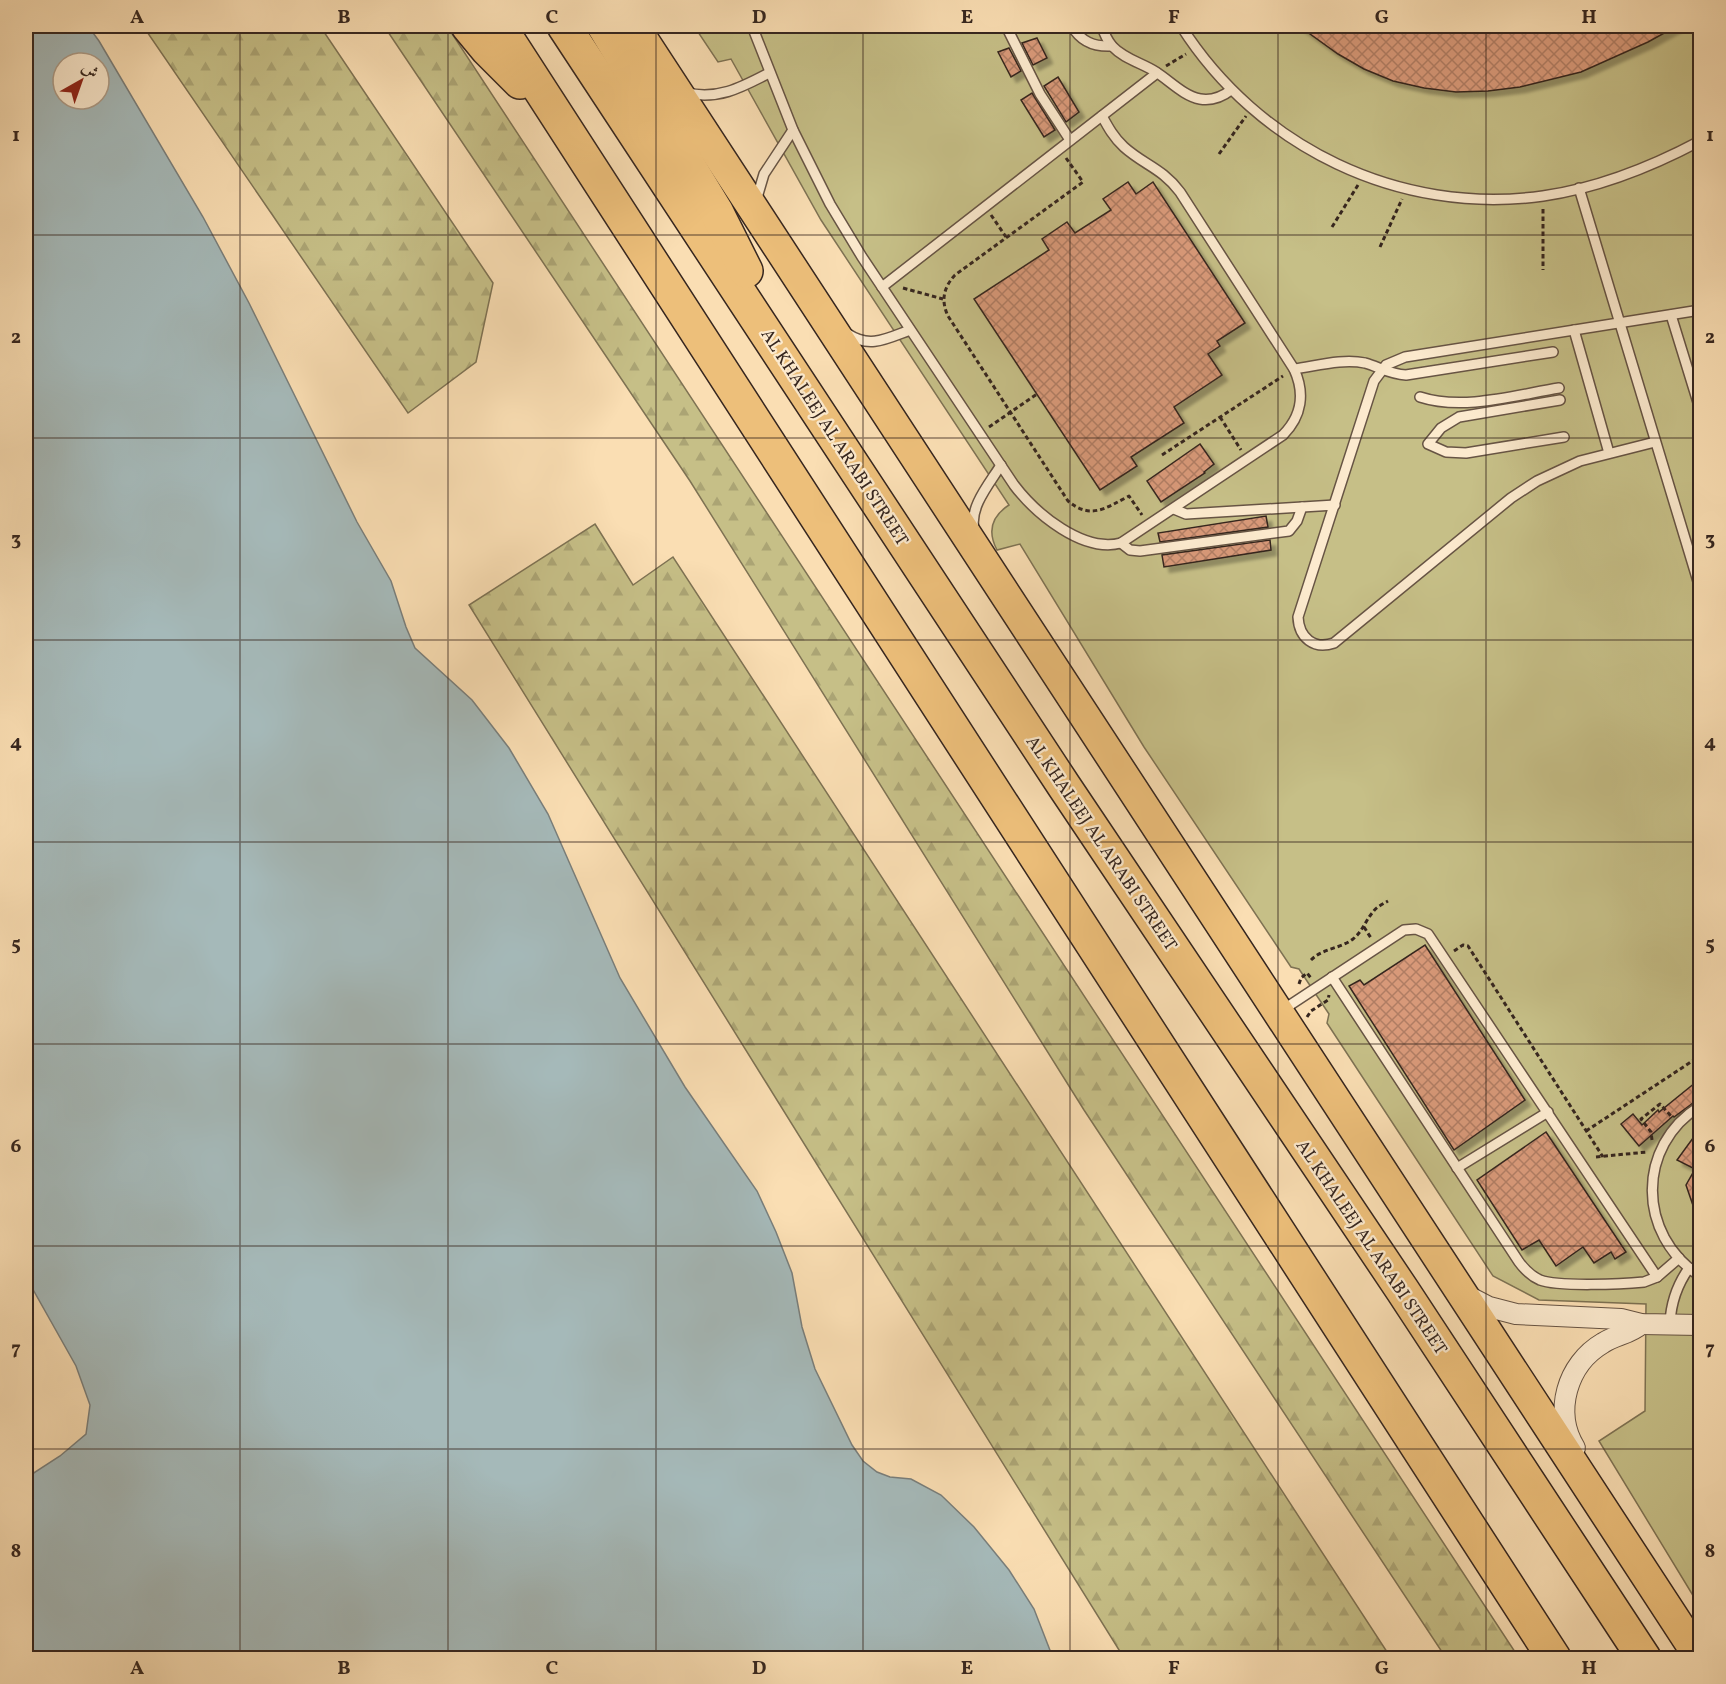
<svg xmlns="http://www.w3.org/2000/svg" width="1726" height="1684" font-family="Vollkorn,Amiri,serif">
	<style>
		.forest { fill: url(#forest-firs); stroke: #7e7253; stroke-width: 1.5 }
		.pitch { fill: #c6bf87; stroke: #7e7253; stroke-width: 1.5 }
		.water { fill: #a5b9b9; stroke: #797e7b; stroke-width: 1.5; fill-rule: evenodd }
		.building { fill: url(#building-cross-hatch); stroke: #36261f; stroke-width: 1.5; filter: url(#shadow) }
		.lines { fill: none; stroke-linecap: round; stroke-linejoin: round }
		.lane-casing { stroke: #675444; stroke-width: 12 }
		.street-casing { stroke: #675444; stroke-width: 22 }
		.primary-casing { stroke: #36261f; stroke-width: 33 }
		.highway-casing { stroke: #36261f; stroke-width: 36 }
		.path { stroke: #36261f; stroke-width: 3; stroke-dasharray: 4.5 3; stroke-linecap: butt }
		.lane { stroke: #fceace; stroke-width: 9 }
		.street { stroke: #fceace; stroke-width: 20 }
		.primary { stroke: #edbf7a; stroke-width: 30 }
		.highway { stroke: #edbf7a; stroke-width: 33 }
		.grid { fill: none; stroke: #36261f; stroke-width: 1.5; stroke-opacity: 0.55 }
		.labels { text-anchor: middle; stroke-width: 4.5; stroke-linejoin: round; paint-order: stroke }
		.street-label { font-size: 18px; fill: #36261f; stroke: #fceace }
		.neatline { fill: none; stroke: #36261f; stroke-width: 2 }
		.grid-label { font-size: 20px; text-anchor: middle; font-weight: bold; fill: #36261f }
	</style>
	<defs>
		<pattern id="forest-firs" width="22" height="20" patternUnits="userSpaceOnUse" patternTransform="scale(1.5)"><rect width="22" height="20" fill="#c6bf87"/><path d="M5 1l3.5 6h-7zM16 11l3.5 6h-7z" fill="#aba474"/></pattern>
		<pattern id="building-cross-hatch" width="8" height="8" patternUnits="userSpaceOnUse" patternTransform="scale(1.5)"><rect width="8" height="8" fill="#d89979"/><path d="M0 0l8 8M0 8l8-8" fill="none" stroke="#b07d63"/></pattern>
		<filter id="shadow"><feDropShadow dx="5.5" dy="5.5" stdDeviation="1.5" flood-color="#0004"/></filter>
	</defs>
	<rect width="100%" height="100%" fill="#fadeb3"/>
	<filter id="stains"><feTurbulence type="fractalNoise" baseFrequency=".00333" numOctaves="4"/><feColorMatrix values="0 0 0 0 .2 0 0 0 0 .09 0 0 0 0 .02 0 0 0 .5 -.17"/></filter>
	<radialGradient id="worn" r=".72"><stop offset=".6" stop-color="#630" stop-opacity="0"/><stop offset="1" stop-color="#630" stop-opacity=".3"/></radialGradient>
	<!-- forest -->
	<g class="forest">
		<polygon points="143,26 320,26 493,283 476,362 408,413"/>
		<polygon points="384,26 447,26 1519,1658 1446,1658 1084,1110 690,481"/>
		<polygon points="595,524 633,585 673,557 1391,1658 1124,1658 469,605"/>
	</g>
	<!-- pitch -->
	<path class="pitch" d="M694,26H1700V1607L1599,1441L1645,1411L1646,1304L1539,1300L1493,1276L1327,1023L1329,1014L1299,969L1291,967L1144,747L1020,544L997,550C987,531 992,516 1009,505L821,220L731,59L718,62Z"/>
	<!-- water -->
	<path class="water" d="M26,26H88L99,41L203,217L249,303L357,522L391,581L406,627L415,648L472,700L509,748L548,814L620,978L685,1087L757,1191L776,1232L792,1273L802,1327L815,1369L852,1445L863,1461L877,1472L890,1477L911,1479L941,1495L974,1527L1009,1570L1034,1609L1053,1658H26V1478L60,1456L86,1434L90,1405L76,1366L26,1277ZM63,63H99V99H63Z"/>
	<!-- building -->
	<g class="building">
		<polygon points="1299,26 1677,26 1648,42 1581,72 1520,87 1488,91 1456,92 1424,88 1393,81 1364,69 1338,54"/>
		<polygon points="1037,38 1047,58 1033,65 1022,43"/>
		<polygon points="1009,48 1021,71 1011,77 998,52"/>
		<polygon points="1058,77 1079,112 1066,122 1044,86"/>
		<polygon points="1032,93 1055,130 1044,137 1021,100"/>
		<polygon points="1128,182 1136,194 1153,182 1245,323 1217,341 1220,346 1208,354 1222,375 1174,407 1184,423 1131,457 1137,466 1100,490 974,299 1049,250 1042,239 1067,222 1075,233 1111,210 1103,199"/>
		<polygon points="1200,444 1214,464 1204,472 1205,473 1161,502 1147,481"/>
		<polygon points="1266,516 1268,527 1160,542 1158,533"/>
		<polygon points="1270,540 1271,550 1164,567 1162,555"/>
		<polygon points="1425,945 1525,1100 1454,1150 1349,986 1360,980 1364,985"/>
		<polygon points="1701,1078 1701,1097 1674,1117 1673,1116 1639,1146 1621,1124 1633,1114 1642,1125 1658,1110 1659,1112"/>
		<polygon points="1701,1127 1701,1219 1698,1220 1686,1185 1695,1169 1677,1160"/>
		<polygon points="1546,1132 1626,1252 1615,1259 1611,1252 1594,1263 1583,1247 1556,1266 1539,1240 1522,1250 1477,1180"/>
	</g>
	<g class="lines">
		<defs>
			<g id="lane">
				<path d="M752,26L793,130L830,204L862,257L1014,485C1036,514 1083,553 1121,543L1283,435C1302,416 1305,393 1294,369L1180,192C1162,168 1144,165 1124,147C1114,138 1108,127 1102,116"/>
				<polyline points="1006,26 1040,94 1070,140"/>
				<path d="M1072,26C1081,42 1094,47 1112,46"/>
				<path d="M1102,26C1104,33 1107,40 1112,46C1124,59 1142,63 1156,72C1170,81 1184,96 1200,99C1212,101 1222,97 1231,90"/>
				<path d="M1181,26C1258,147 1399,216 1543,196C1599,188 1651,167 1700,141"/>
				<path d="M687,93C719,100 742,87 769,73"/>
				<polyline points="1579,188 1700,588"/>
				<polyline points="756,201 764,174 793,130"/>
				<polyline points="882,287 1157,73"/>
				<polyline points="1671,315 1700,409"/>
				<polyline points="1574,330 1609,453"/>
				<path d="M848,334C870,349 888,338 910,330"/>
				<path d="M1294,369C1316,366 1343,358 1365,363C1379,367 1390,374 1406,375L1553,352"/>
				<path d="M1420,397C1463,411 1516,395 1559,388"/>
				<polyline points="1560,400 1459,417 1441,428 1428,444 1446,452 1466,453 1564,437"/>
				<path d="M1655,442L1580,461L1537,481L1511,498L1334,643C1314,650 1299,638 1298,617L1374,381L1386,365L1405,357L1700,310"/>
				<polyline points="1174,509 1186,514 1335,505"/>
				<path d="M974,529C969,507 990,483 1001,465"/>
				<polyline points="1121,543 1130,550 1140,551 1289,531 1297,521 1302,507"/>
				<path d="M1332,977L1519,1262C1525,1270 1531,1276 1540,1280C1558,1287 1623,1284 1644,1282L1657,1277L1679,1258"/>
				<polyline points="1281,1011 1404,930 1416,929 1428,934 1657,1277"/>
				<path d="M1700,1106C1636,1146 1637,1235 1700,1276"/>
				<polyline points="1457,1168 1548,1112"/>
				<path d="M1670,1323C1671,1302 1677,1285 1689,1268"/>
			</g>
			<g id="street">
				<polyline points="1466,1295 1489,1307 1516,1314 1621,1319 1641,1324 1700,1325"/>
				<path d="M1575,1448C1553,1412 1567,1364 1603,1343C1615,1335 1630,1334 1641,1324"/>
			</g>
			<polyline id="primary" points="634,26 1700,1658"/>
			<g id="highway">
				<polyline points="468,26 487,49 520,82"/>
				<polyline points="499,26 1554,1658"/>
				<polyline points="564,26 1064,786 1403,1291 1644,1658"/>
				<polyline points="604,26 716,211 746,271"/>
			</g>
		</defs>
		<!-- lane casing -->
		<use href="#lane" class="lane-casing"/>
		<!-- street casing -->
		<use href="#street" class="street-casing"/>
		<!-- primary casing -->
		<use href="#primary" class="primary-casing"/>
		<!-- highway casing -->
		<use href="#highway" class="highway-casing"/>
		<!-- path -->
		<g class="path">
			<polyline points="688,26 693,33"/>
			<polyline points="1166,66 1186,54"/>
			<polyline points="1219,154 1246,116"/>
			<path d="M1066,158L1083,182L955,275C943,288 941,301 948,316L1068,501C1091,520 1106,508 1129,496L1142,515"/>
			<polyline points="1543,209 1543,270"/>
			<polyline points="991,215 1006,237"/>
			<polyline points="1332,227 1358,185"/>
			<polyline points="1380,247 1402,199"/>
			<polyline points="903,288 943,299"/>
			<polyline points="1220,417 1241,450"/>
			<polyline points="989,427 1037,394"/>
			<polyline points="1162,455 1283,376"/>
			<polyline points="1364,927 1371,938"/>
			<polyline points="1454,951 1463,945 1468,946 1603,1157"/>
			<path d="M1311,960C1323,948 1340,949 1353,939C1363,931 1365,921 1373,912C1376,907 1383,904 1388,901"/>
			<polyline points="1299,984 1301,978 1307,973 1311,978"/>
			<polyline points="1307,1017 1311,1011 1328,1000 1329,995"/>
			<polyline points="1586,1131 1700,1056"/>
			<polyline points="1652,1140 1651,1132 1641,1119 1660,1104 1671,1116"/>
			<polyline points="1596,1157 1647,1152"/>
		</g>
		<!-- lane -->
		<use href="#lane" class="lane"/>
		<!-- street -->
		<use href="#street" class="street"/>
		<!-- primary -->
		<use href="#primary" class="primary"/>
		<!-- highway -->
		<use href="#highway" class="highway"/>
	</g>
	<!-- grid -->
	<path class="grid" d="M240,26V1658M448,26V1658M656,26V1658M863,26V1658M1070,26V1658M1278,26V1658M1486,26V1658M26,235H1700M26,438H1700M26,640H1700M26,842H1700M26,1044H1700M26,1246H1700M26,1449H1700"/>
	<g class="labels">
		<!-- street labels -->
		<g class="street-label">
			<text transform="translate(835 437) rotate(57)" y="6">AL KHALEEJ AL ARABI STREET</text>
			<text transform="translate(1102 843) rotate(56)" y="6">AL KHALEEJ AL ARABI STREET</text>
			<text transform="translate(1372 1247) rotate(56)" y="6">AL KHALEEJ AL ARABI STREET</text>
		</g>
	</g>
	<!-- margin -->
	<rect width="1726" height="1684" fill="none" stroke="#fadeb3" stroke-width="66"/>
	<!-- north arrow -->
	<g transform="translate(81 81) rotate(40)"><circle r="28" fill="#fceace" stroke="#ad9c88" stroke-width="1.5"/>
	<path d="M0-4.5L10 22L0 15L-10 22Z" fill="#8f2418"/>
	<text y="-9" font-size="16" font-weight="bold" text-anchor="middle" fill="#36261f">ش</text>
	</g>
	<rect x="33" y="33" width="1660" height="1618" class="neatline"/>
	<g class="grid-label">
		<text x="137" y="23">A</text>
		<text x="344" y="23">B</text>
		<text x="552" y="23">C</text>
		<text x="759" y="23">D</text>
		<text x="967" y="23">E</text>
		<text x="1174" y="23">F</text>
		<text x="1382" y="23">G</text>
		<text x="1589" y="23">H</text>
		<text x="16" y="141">1</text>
		<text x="1710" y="141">1</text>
		<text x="16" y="343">2</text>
		<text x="1710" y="343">2</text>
		<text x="16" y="545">3</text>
		<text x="1710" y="545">3</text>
		<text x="16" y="748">4</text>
		<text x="1710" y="748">4</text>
		<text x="16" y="950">5</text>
		<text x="1710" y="950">5</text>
		<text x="16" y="1152">6</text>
		<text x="1710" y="1152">6</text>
		<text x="16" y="1354">7</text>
		<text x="1710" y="1354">7</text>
		<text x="16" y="1557">8</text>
		<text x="1710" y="1557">8</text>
		<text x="137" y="1674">A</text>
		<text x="344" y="1674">B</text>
		<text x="552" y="1674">C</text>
		<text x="759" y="1674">D</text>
		<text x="967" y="1674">E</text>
		<text x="1174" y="1674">F</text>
		<text x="1382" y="1674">G</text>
		<text x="1589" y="1674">H</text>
	</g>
	<rect width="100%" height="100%" filter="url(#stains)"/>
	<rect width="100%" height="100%" fill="url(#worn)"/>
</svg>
